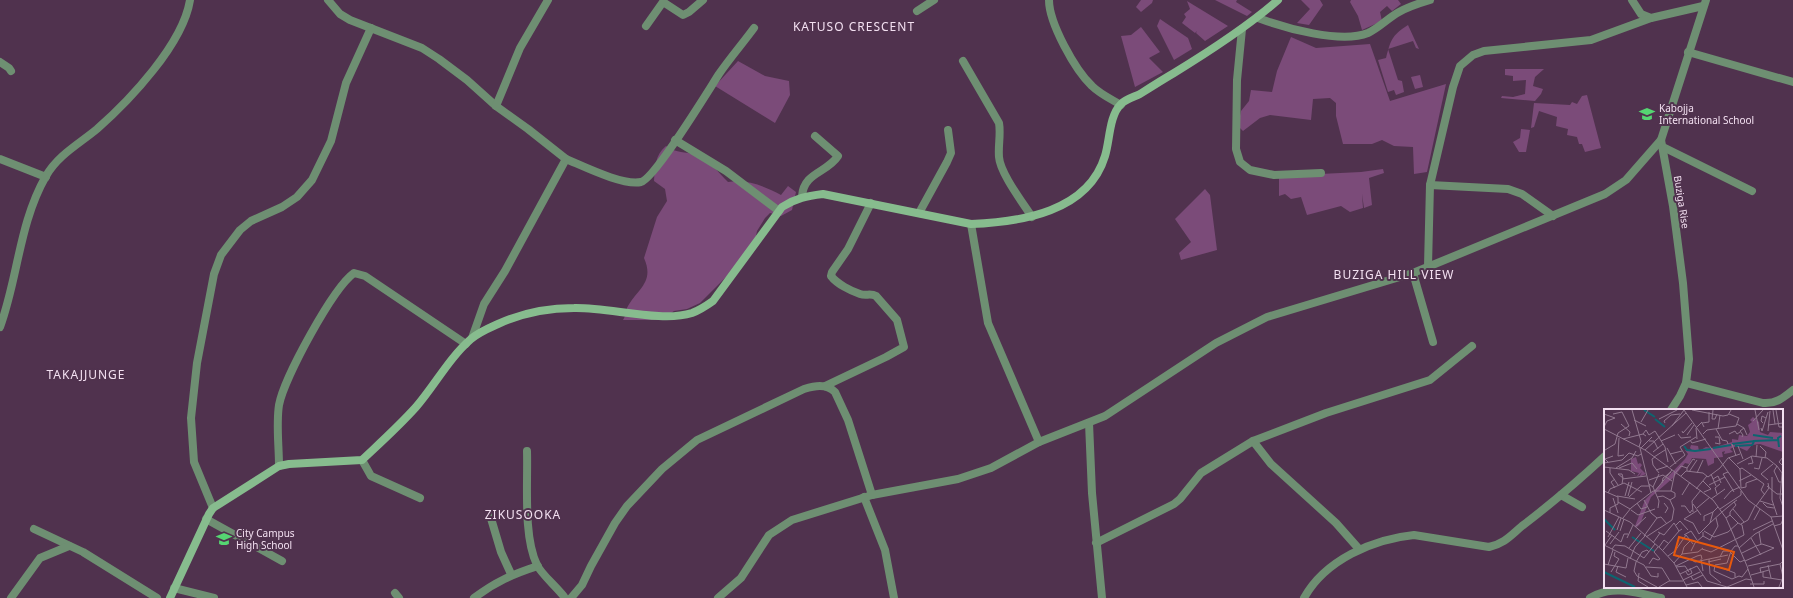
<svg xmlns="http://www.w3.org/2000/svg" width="1793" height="598" font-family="'Noto Sans',sans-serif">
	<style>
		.green { fill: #7b4b79 }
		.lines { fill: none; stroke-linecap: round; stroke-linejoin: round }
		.street { stroke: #6e8f72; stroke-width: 8 }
		.secondary { stroke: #87bc8e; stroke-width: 8 }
		.labels { text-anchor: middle; stroke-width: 4; stroke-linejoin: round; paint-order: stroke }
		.poi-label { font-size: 10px; fill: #f3e0f1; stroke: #50324e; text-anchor: start }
		.street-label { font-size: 10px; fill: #f3e0f1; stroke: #50324e }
		.quarter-label { font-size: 12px; letter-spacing: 1px; fill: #f3e0f1; stroke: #50324e }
		.inset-river { fill: none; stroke: #0d6570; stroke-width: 2 }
		.inset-road { fill: none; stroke: #91788f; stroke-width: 1 }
		.view { fill: #e8590c; fill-opacity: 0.15; stroke: #e8590c; stroke-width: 2 }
		.inset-edge { fill: none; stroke: #f3e0f1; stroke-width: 2 }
	</style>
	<rect width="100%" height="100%" fill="#50324e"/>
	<!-- green -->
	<g class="green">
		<polygon points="1141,0 1153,0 1152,3 1141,12 1136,7"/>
		<polygon points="1215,0 1237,0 1236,2 1252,12 1247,16"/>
		<polygon points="1301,0 1320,0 1323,5 1309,25 1297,23 1310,9"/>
		<polygon points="1351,0 1398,0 1401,4 1392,11 1387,6 1380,12 1382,21 1362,30 1358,16 1350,2"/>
		<polygon points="1187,1 1228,26 1205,41 1196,33 1197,31 1195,33 1182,23 1186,17 1184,14 1190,9"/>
		<polygon points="1160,19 1188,38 1192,49 1174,60 1157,26"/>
		<path d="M1408,25L1419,49L1416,48L1413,41L1388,49L1398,80L1402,81L1404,92L1396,95L1394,90L1388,92L1378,60L1386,58C1391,40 1391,36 1408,25Z"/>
		<polygon points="1141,27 1160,52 1149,58 1163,72 1135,87 1121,36 1131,35"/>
		<polygon points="1291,37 1316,48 1370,44 1390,101 1446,84 1427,172 1414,174 1413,147 1394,146 1382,140 1372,144 1343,144 1336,116 1336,103 1330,98 1313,99 1311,120 1270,115 1260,118 1243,131 1238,126 1241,111 1249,101 1251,90 1272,92 1277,71"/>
		<polygon points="738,61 765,76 789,81 790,95 775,123 715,86"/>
		<polygon points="1505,69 1544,69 1535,77 1533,86 1543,89 1541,94 1535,101 1501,98 1502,96 1513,97 1525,94 1526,80 1513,81 1513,76 1505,75"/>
		<polygon points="1420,75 1423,87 1415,89 1411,77"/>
		<polygon points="1587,95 1601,148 1585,152 1582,144 1579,144 1577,137 1567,135 1568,129 1556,126 1557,117 1539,111 1534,127 1531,128 1534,103 1570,105 1572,102 1577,104 1582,96"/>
		<polygon points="1521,129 1530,130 1526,152 1519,152 1513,142 1520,138"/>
		<path d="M666,146C678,154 684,151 696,155C709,160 719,173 728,182C747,179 764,186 781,195L788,186L796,192L792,210L781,216L770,213L765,218L757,231L753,250L700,303L687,309L674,311L660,320H623C625,317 626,312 627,308C637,289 655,283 644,258L657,217L667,201L665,189L654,181C655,167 655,155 666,146Z"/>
		<polygon points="1383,169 1384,173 1369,178 1372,205 1364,208 1362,194 1363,208 1350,212 1341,206 1307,215 1301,197 1291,199 1285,194 1279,196 1279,176 1361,172"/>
		<polygon points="1205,189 1210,195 1217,250 1181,260 1179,253 1191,242 1175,219"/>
	</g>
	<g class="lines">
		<!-- street -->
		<g class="street">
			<polyline points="328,0 340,14 350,20 422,48 439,59 467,80 496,106 528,129 566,159 505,271 484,304 472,338"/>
			<path d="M1049,0C1049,23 1075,70 1092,86C1100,94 1111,99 1121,105"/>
			<polyline points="1632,0 1641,14 1651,18 1703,6"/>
			<polyline points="917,11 934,0"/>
			<path d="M1258,18C1285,28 1341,44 1368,33C1379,28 1388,18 1399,12C1408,7 1420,3 1430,0"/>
			<polyline points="646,26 663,2 683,15 689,12 703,0"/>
			<polyline points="1242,29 1237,80 1236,149 1240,162 1250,170 1274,175 1321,173"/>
			<polyline points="1688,52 1793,82"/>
			<path d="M963,61L999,123C1001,134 998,145 999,157C1000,173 1023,203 1032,217"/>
			<polyline points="0,62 9,68 11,71"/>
			<polyline points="496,106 520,48 548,0"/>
			<polyline points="675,140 726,171 779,211"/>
			<polyline points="1663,147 1752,191"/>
			<polyline points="0,159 46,177"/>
			<path d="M566,159C583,166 623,186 641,182C655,178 708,91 719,74C730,58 743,43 754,28"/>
			<polyline points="1430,185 1508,189 1522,194 1553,216"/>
			<path d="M802,196C804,172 827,173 838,156L815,136"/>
			<polyline points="919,213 947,162 951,153 948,130"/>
			<polyline points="971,224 988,323 1039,442"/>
			<polyline points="1428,266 1430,185 1453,87 1460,66 1473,55 1484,51 1591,40 1651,18"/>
			<polyline points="1413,273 1433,342"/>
			<path d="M0,327C18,278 19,223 46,176C58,155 79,144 97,129C130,100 183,44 190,0"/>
			<path d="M1686,383L1763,403C1776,404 1783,398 1793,390"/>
			<path d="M825,386L886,357L904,347L897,320L876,296C871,293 866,296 860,294C851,291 837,284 831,276L832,272L848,249L871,203"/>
			<polyline points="1671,410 1680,396 1686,383 1689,359 1683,283 1673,206 1661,140 1706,0"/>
			<polyline points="1089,423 1092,493 1102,598"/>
			<polyline points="1253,441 1271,464 1336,523 1359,549"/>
			<path d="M527,451C528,483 523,536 537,565C541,574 558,588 565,598"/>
			<polyline points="362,460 371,476 420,498"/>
			<path d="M279,466C279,446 276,424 279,405C284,378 333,288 354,273L365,276L466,344"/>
			<polyline points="1561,495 1582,507"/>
			<polyline points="864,497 885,550 894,598"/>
			<polyline points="213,508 194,462 191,418 197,363 214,274 221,255 240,230 251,221 282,207 297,197 312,180 331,141 346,83 371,28"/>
			<polyline points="490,515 501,552 511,574"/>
			<polyline points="206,519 282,561"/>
			<polyline points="34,529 83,552 157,598"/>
			<polyline points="1096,543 1174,504 1180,499 1201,473 1253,441 1326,413 1430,380 1472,346"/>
			<polyline points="174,588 214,598"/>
			<polyline points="395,593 399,598"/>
			<polyline points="11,598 40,558 69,546"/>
			<path d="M474,598C495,582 513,574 538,566"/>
			<path d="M571,598L582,585L591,566L615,523L627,506L662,469L697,440L804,389C814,386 826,383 835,392L848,420L872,495"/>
			<polyline points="718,598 741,578 769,535 792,520 872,495 958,479 991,468 1039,442 1105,416 1216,343 1267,317 1413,273 1605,194 1626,180 1661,140"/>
			<path d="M1304,598C1325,560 1373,539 1414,535L1489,547C1505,543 1510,536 1522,526C1551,504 1578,481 1605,456"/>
			<path d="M1590,598C1613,584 1637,593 1661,598"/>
		</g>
		<!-- secondary -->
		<path class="secondary" d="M170,598L209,514L213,508L279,466L289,464L362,460C380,443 399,426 416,407C435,385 449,358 471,339C479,332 489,328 498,324C522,313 548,308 574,308C609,307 661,323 692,313C700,310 706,306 713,301L782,207C796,198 807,196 823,194L971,224C1021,222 1088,212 1105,156C1110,140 1109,116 1121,104C1126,99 1134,97 1140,94C1151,87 1162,80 1174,73C1210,51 1246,28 1278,0"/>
	</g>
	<!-- icons -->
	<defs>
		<symbol id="school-bare" viewBox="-9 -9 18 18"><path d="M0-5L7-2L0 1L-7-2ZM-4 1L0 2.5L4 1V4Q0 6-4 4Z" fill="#55d672" stroke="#50324e" stroke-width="2.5" paint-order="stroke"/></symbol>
	</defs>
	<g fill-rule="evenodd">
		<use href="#school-bare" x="1636" y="103" width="22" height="22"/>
		<use href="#school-bare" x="213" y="528" width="22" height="22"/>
	</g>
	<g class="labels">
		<!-- poi labels -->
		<g class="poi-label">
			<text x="1659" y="112">Kabojja<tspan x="1659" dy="12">International School</tspan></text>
			<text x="236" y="537">City Campus<tspan x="236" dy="12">High School</tspan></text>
		</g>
		<!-- street labels -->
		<g class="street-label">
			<text transform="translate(1682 202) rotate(81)" y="4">Buziga Rise</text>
		</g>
		<!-- quarter labels -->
		<g class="quarter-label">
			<text x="854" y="31">KATUSO CRESCENT</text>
			<text x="1394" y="279">BUZIGA HILL VIEW</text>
			<text x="86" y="379">TAKAJJUNGE</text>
			<text x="523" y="519">ZIKUSOOKA</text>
		</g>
	</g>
	<!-- overview -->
	<g transform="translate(1604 409)">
		<rect width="179" height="179" fill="#50324e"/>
		<path d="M149,8L155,13L156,23L164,26L166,23L179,24V43L156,35L148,36L143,42L132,37L126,40L129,43L125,44L127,48L125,44L120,45L121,42L118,43L119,48L110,49V54L104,57L102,50L88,49L85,55L81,54L69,69L47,88L36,115L33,118L31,117L41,91L81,50L84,45L81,41L89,42L86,39L87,36L94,37L95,42L102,38L108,39L128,33V30L134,31L135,26L143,27L146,23L144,16L148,13L146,11ZM32,48L34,55L36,54L38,56L36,59L42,65L35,68L38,63L34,67H31L27,66L33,67L35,64L27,62V50Z" fill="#7b4b79"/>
		<path class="inset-river" d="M40,1L51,8M51,10L61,18M149,26L169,29M149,32L175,31M128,35L151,32M80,37L83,41L91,42L107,40M131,37L148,36L150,33M175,38L174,29L177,27M109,39L127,36M0,110L11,121M28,128L50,142M0,163L31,178"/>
		<path class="inset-road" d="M28,1L37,32L35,38M80,1L144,91L167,108L179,141M88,1L119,7L124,6L127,1M109,1L108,10H111L113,5M151,1L155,21M169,1L171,15M172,1L175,18H178M0,5L11,9L3,12L0,18M55,10L73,1M30,11L42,17M149,12L159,1M37,13L44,1M61,14L60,12L67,6L76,5M159,14L157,12L158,7L162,9M17,15L26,23L25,27M133,15L140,19L143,26M164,16L179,14M68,17L80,1M100,18L98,14L105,13V3M157,19L158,22L164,3M0,20L41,41L109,91L122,109L143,157L150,178M112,20L118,31L123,32L124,35M114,20L116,6M78,22L79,24L88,14M164,22L166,2M39,25L42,21L45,26L51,22L61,38L64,53M74,25L77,29L87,28M99,25L103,21L132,17L135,9L125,5M125,25L131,22L133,25L136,23M83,26L90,16M138,28L139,26L136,22L140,19M15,29L14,47L20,46M19,30L39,25L42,27M93,30L92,19L98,13M86,31L88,34L102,30M45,32H50L54,40M57,32L71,26M111,34L116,35L115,28H111M128,35L132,47M134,37L139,50M156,37L162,43L161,49M36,39L47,84M37,39L48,28M63,39L72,55M1,41L11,35L14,24L25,17L18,3L9,5M41,41L82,4M49,43L59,35M66,45L78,42M50,48L61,41M51,48L48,50L49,56L55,64M152,48L153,36M179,48L175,53L179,57M125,49L136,60L137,79M4,53L1,50L9,47M0,54L18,51L25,44L34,47L37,45M133,55L148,47L163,49L173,57L178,64L176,89L179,98M144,55L149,54L147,47M173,57L170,62L175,73H178M0,58L25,61L31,65M66,58L81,46L76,38L92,28M6,59V64L14,76M12,59L28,49L32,42M15,59L28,54L33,60M83,59L89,50L91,51M150,59L155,60L158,49M136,60L138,59L160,75L157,81L161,86M52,61L64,57M72,63L77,57L83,59V62M85,63L93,51M124,63L119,65L130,83M93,64L99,51M107,65L112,77M77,67L82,62L99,64L104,68M104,68L116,59L124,49L136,45M168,68V91L173,106M18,70L42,67M109,70L114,67L117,74M45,71L59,66L68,72M164,71L157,65L169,55M99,72L107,80L100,83M135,72L147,66M58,74L59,69L67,63M18,75L19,69L18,65H14L19,69M45,75L49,78L55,92L54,99M105,76L121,68M163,77L173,85H178M49,78L55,65M11,79L7,73L11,70M137,79L142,78V74L153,70M92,80L103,67M0,82L14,88V95L6,99V104M51,82L68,61M67,82L71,63M4,84L6,80L20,74L38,83M113,85L111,79L116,75M78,86L86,73M13,87L31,90M21,87L25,73M24,87L28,73M25,88L37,77H46M53,88L59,87L66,91M9,89L14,104M107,90L121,80M120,90L127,82L136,78M40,91L47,104L53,109L57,108L63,115M156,92L169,96M14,93L26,100M33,94L37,100L43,98M60,94L64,99L61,104M159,94L163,98L170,99M89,95L97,106M77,97H81L86,104L88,101M152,97L165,79L164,74M93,99L106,88M116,100L137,86V82M129,100L140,113M0,101L26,113L57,140L70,154L83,178M27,101L34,106L51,100M94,101L80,110L89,114L95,125L106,114L109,103L114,98M89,103L88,92L97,81M118,103L130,93M126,107V103L132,96L130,93L133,91M167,108L179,107M19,109L27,99L49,82H67L71,84V88L66,91L70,100L68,111L42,128M150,111L156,100M100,112V107L109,103M106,114L118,103M137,115L144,111L151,97M72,116L76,112L84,121M170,117L177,115L179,110M31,118L42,108M13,121L17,109M149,121L168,112M2,122L17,133L20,125H24M16,122L20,110M100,122L110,128L124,123L134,114L126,106L122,109M54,123L60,126L70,114L75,122L78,120M155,123L157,135M80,126L87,122L93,131M40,127L53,109M99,127L106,131L114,117L112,109M4,128L15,108M23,129L29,116M147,129L157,146M49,134L56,124M6,135L15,123M0,136L40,156L47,167L54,168V164M1,136L8,126M134,137H131L127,142L123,154L111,156L110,162L128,170L135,167L138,168L144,160M152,137L158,135L170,139M54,138L50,143L56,150M55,138L60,131L64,134M25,139L37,124M114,139L127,142M135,139L151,125L169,115M8,140L11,136L21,137L40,149L51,135M98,140L107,143L140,126L138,116L134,114M59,141L75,122M87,142L91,134L99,127V123M126,143L136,153L141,151M138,144L152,137M78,145L80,138L86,132M64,147L71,142L82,126L89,135M116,148L119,142H125M26,150L31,138L41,127M97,150L99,162M105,150L106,165L117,174M88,151L91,153L124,146M141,152L170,139M32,153L30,162L33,167L53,178M32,153L38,143L43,141L45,143M104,153L117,150M70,154L78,145L94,143L99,139M0,155L22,159L24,149M45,155L49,149L54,151L56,150M4,156L9,141M164,156L167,169M14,157L12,163L22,168M72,157L93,147L97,146L98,150M144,157L167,152M42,158L58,159L66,172M72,158L81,157L85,163M118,159L131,164V168M7,163L15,150L10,147L11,143M82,163L84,166L88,164L86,159M159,163V168L178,171M35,164L34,172L44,178M157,164L156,159L176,155M76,165L93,157L103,172L123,178M147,166L165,161M87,167L89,171L99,166M79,171L96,163M146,175H160V172M82,176L94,173L98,178M55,178L65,172H79M123,178L142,170L148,171M175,178L179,168L176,155L179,152"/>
		<path class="view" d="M75,128L130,143L125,161L70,146Z"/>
		<rect width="179" height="179" class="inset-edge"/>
	</g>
</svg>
